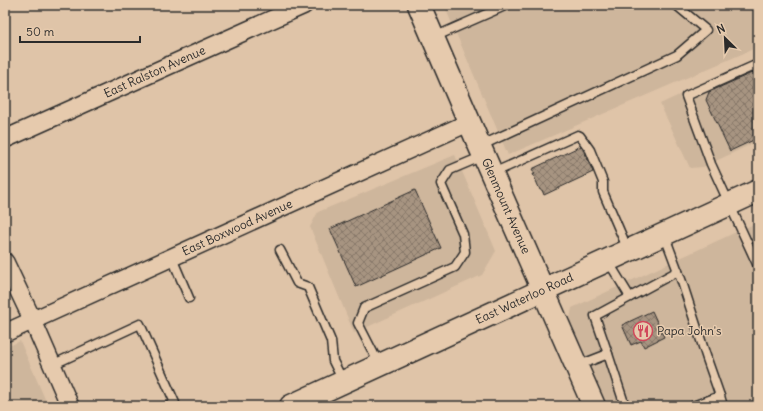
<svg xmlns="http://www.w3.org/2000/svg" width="763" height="411" font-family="Delius,sans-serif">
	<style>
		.built { fill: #ceb69c }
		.building { fill: url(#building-cross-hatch); stroke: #2b2b2b }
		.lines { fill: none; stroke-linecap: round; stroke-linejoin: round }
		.lane-casing { stroke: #2b2b2b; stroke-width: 11 }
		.street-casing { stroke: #2b2b2b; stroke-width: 20 }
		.secondary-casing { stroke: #2b2b2b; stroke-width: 25 }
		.lane { stroke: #e6caad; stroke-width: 8 }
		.street { stroke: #e6caad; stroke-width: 17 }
		.secondary { stroke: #e6caad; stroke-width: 22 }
		.labels { text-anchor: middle; stroke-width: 3; stroke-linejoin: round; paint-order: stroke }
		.street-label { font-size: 12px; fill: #2b2b2b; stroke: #e6caad }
		.poi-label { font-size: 12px; fill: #2b2b2b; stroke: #e6caad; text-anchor: start }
	</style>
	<defs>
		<pattern id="building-cross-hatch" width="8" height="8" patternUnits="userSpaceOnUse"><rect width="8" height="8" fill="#a79481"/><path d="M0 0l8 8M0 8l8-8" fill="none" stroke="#88796a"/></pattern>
	</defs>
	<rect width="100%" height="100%" fill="#dfc4a8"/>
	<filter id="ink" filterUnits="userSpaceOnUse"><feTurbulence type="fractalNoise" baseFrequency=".025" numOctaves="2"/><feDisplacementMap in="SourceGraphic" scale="8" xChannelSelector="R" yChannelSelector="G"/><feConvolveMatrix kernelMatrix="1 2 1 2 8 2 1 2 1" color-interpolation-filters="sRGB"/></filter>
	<g filter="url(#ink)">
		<!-- built -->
		<g class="built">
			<polygon points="444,5 758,5 758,47 508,155"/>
			<polygon points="758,58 758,141 703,167 690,168 660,104"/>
			<polygon points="455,155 496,251 482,275 354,333 310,227 318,212"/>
			<polygon points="758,222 758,406 602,406 569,324 572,308"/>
			<polygon points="20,341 48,406 5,406 5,348"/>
		</g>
		<!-- building -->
		<g class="building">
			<polygon points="758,70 758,138 730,151 706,100 709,92"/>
			<polygon points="581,146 585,153 593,172 544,195 542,190 540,190 533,174 535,174 532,169"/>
			<polygon points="415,190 441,248 356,287 330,229"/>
			<polygon points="652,311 664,337 644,347 641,341 631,345 622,325"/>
		</g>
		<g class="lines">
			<defs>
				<g id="lane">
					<polyline points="434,37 507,5"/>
					<polyline points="758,64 686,96 711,164 758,266"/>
					<polyline points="480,146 677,55 706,30 676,5"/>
					<polyline points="493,173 578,135 580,136 590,150 603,182 603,192 628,250"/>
					<polyline points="664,234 682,282 707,359 720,396 693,406"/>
					<polyline points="280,250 297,283 308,287 331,341 333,361 343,381"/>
					<polyline points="172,258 189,298"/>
					<polyline points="608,261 630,297 678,271"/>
					<polyline points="608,354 625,406"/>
					<polyline points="379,364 358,323 364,308 455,267 465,252 463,234 441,184 450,170 483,156"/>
					<polyline points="52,365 140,324 175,403 168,406"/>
					<polyline points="577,366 608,354 595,316 630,297"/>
					<polyline points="720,396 723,406"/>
				</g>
				<g id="street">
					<path id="s1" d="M5,139L304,5"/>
					<polyline points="5,262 33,321 70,406"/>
					<path id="s2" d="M5,333L470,122"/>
				</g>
				<g id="secondary">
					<path id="s3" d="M419,5L480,147L594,406"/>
					<path id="s4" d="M291,406L758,191"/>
				</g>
			</defs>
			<!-- lane casing -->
			<use href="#lane" class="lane-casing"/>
			<!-- street casing -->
			<use href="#street" class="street-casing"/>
			<!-- secondary casing -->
			<use href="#secondary" class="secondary-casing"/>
			<!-- lane -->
			<use href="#lane" class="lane"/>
			<!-- street -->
			<use href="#street" class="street"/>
			<!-- secondary -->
			<use href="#secondary" class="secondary"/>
		</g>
	</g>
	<!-- icons -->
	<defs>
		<symbol id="restaurant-ring" viewBox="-11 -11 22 22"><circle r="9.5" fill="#e6caad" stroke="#d1495b" stroke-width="1.5"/><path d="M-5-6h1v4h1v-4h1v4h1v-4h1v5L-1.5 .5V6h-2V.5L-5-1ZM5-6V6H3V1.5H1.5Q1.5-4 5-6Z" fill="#d1495b"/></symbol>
	</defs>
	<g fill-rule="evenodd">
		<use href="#restaurant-ring" x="632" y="320" width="22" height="22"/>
	</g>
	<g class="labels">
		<!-- street labels -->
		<g class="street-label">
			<text dy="4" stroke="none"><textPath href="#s1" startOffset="164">East Ralston Avenue</textPath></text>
			<text dy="4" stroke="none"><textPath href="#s3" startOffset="219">Glenmount Avenue</textPath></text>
			<text dy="4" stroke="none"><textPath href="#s2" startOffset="255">East Boxwood Avenue</textPath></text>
			<text dy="4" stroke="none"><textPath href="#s4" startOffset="257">East Waterloo Road</textPath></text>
		</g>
		<!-- poi labels -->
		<g class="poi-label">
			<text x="657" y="335">Papa John's</text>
		</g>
	</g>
	<!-- margin -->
	<rect width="763" height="411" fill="none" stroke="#e6caad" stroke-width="20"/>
	<rect x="10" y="10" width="743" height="391" fill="none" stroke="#2b2b2b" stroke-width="1.5" filter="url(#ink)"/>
	<!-- north arrow -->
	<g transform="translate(725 38) rotate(336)" stroke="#e6caad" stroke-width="3" paint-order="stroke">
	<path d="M0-3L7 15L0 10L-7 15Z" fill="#2b2b2b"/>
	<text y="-6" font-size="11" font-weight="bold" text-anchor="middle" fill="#2b2b2b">N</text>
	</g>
	<!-- scale -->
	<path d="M20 36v6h120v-6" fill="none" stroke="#2b2b2b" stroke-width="2"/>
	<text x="26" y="36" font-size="12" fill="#2b2b2b" stroke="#e6caad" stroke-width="3" paint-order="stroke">50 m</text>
</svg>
